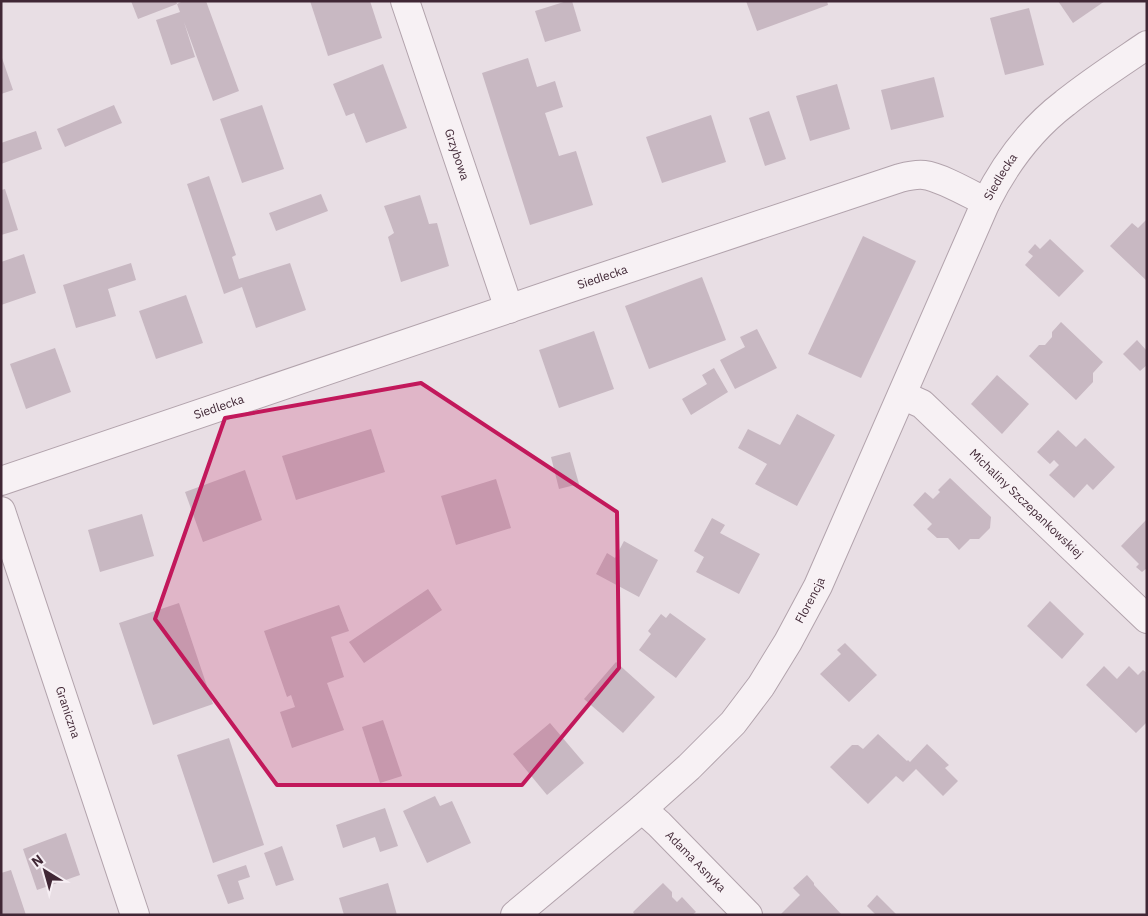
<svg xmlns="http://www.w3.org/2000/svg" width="1148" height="916" font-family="'IBM Plex Sans',sans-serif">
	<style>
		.building { fill: #c8b8c2 }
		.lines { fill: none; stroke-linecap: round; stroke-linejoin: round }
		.minor-casing { stroke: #b2a3ac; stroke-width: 30 }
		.minor { stroke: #f7f1f4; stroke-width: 28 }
		.marked { fill: #c2185b; fill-opacity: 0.2; stroke: #c2185b; stroke-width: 4; stroke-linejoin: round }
		.labels { text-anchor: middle; stroke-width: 5; stroke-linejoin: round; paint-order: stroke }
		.street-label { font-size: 12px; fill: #402735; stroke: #f6eef3 }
	</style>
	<rect width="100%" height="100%" fill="#e8dee4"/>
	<!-- building -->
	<g class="building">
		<polygon points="131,1 176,1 177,4 138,19"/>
		<polygon points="183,1 206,1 239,91 213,101 184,22 195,57 171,65 156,20 180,12 177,4"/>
		<polygon points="310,1 370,1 382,38 328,56"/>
		<polygon points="567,1 572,1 581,31 545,42 535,11"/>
		<polygon points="746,1 827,1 828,5 757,31"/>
		<polygon points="1058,1 1105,1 1073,23"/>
		<polygon points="1029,8 1044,65 1005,75 990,18"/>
		<polygon points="1,55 13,90 1,94"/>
		<polygon points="528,58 537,87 555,81 563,107 545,113 559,156 576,151 593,205 530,225 482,73"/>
		<polygon points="383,64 407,128 366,143 354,113 346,116 333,84"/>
		<polygon points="934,77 944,117 891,130 881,90"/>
		<polygon points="837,84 850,129 810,141 796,96"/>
		<polygon points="114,105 122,123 65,147 57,129"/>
		<polygon points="262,105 284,169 242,183 220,119"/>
		<polygon points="769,111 786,159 765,166 749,118"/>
		<polygon points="711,115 726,162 662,183 646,137"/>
		<polygon points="36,131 42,149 1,164 1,143"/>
		<polygon points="209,176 236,255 232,257 239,279 290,263 306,310 256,328 242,287 224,294 187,184"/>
		<polygon points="5,189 18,230 1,235 1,190"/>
		<polygon points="321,194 328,211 276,231 269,213"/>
		<polygon points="420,195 429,224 437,223 449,266 401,282 388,237 394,233 384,206"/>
		<polygon points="1147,219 1147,281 1110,246 1132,223 1138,228"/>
		<polygon points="863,236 916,261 861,378 808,354"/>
		<polygon points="1050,239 1084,271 1059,297 1025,265 1033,256 1028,252 1035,244 1040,249"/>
		<polygon points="24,254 36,293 1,305 1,262"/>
		<polygon points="131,263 136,280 108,289 116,316 76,328 63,285"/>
		<polygon points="702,277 726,340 649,369 625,306"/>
		<polygon points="186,295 203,343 156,359 139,311"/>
		<polygon points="1061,322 1103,362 1093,373 1093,382 1076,400 1029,356 1039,345 1045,345 1052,337 1052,332"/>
		<polygon points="757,329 777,368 735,389 720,360 745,347 740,337"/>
		<polygon points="594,331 614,389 559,408 539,350"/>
		<polygon points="1137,340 1147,351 1147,365 1140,371 1123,354"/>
		<polygon points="55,348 71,392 26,409 10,364"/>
		<polygon points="714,368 728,392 691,415 682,399 707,384 702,375"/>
		<polygon points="997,375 1029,404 1002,434 971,404"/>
		<polygon points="797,414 835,435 797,506 755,484 767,464 738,448 748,429 780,445"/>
		<polygon points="371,429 385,472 296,500 282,456"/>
		<polygon points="1058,430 1076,447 1085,438 1115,467 1093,490 1087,484 1074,498 1049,475 1059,465 1054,460 1050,464 1037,452"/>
		<polygon points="570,452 579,484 559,489 551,457"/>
		<polygon points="245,470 262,520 203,542 185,492"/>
		<polygon points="950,478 991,517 990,528 979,539 970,539 959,550 948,538 937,538 927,529 932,524 913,505 925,492 933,499 940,492 938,490"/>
		<polygon points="496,479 511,528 456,545 441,496"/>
		<polygon points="142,514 154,556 100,572 88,530"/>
		<polygon points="712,518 725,525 720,533 760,554 739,594 696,572 704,557 694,551"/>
		<polygon points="1147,519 1147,568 1142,572 1136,567 1139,564 1121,546"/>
		<polygon points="624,541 658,560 639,597 596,574 607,553 615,558"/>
		<polygon points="428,589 442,610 364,663 349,642"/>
		<polygon points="1050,601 1084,634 1062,659 1027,626"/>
		<polygon points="179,603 213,704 153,725 119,623"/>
		<polygon points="339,605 349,631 331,637 344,677 327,683 344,730 292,748 280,712 295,707 291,695 287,697 264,631"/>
		<polygon points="670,613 706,639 676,678 639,650 651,634 648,631 661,614 666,618"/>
		<polygon points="845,643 877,675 849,702 820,674 841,654 837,650"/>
		<polygon points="616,662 655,697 623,733 584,699"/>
		<polygon points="1104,666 1117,679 1129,666 1138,675 1143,670 1147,673 1147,722 1136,733 1086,685"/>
		<polygon points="383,720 402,776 380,783 362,727"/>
		<polygon points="550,723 584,763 547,795 513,754"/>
		<polygon points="878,734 907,761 908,760 910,762 927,744 949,765 945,768 958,781 943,796 916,769 903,782 896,776 868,804 830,767 852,745 858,745 863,749"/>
		<polygon points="229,738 264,845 213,863 177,755"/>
		<polygon points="435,796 440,806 452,801 471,843 427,863 403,811"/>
		<polygon points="385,808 398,846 380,852 375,837 343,848 336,825"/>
		<polygon points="66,833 80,875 37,890 23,849"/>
		<polygon points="282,846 294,880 276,886 264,853"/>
		<polygon points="246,865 250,877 238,881 244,899 228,904 217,875"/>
		<polygon points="11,870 26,915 1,915 1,873"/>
		<polygon points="807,875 814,883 814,885 842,915 780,915 800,895 793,888"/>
		<polygon points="388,883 397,915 344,915 339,898"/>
		<polygon points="663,883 672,892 672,897 677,902 682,897 696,912 692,915 635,915 633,912"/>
		<polygon points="877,895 897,915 876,915 867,906"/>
	</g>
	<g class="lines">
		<defs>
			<g id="minor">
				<path id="s1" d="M405,1L509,309"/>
				<path id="s2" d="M902,395L922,404L1147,619"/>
				<path id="s3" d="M1,481L570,288L900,178C908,176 916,174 924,175C941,177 970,194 986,202C1005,164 1031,129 1065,103C1091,82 1119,64 1147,45"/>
				<path id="s4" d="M1,511L135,915"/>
				<path id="s5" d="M642,809L659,824L748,915"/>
				<path id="s6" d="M515,915L642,809L689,767L733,723L761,686L788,642L818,586L986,202"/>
			</g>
		</defs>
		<!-- minor casing -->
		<use href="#minor" class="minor-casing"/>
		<!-- minor -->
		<use href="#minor" class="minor"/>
	</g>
	<!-- marked area -->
	<path class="marked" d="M421,383L617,512L619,668L522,785H277L155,619L225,418Z"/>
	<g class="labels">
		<!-- street labels -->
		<g class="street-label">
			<text dy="4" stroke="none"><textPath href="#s1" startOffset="162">Grzybowa</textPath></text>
			<text dy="4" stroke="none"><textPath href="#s3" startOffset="1070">Siedlecka</textPath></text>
			<text dy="4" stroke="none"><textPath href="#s3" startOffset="635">Siedlecka</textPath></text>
			<text dy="4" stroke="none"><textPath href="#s3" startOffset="230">Siedlecka</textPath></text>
			<text dy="4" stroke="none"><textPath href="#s2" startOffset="166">Michaliny Szczepankowskiej</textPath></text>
			<text dy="4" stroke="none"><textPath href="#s6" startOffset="436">Florencja</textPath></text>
			<text dy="4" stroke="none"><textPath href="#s4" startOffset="212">Graniczna</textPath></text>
			<text dy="4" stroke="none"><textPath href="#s5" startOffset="75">Adama Asnyka</textPath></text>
		</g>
	</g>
	<!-- border -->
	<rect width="1148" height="916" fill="none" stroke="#402735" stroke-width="5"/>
	<!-- north arrow -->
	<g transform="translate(45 871) rotate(323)" stroke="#f6eef3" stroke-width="4" paint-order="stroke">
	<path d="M0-4L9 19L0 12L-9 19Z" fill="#402735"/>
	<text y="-8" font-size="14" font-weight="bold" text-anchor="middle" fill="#402735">N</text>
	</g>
</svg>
